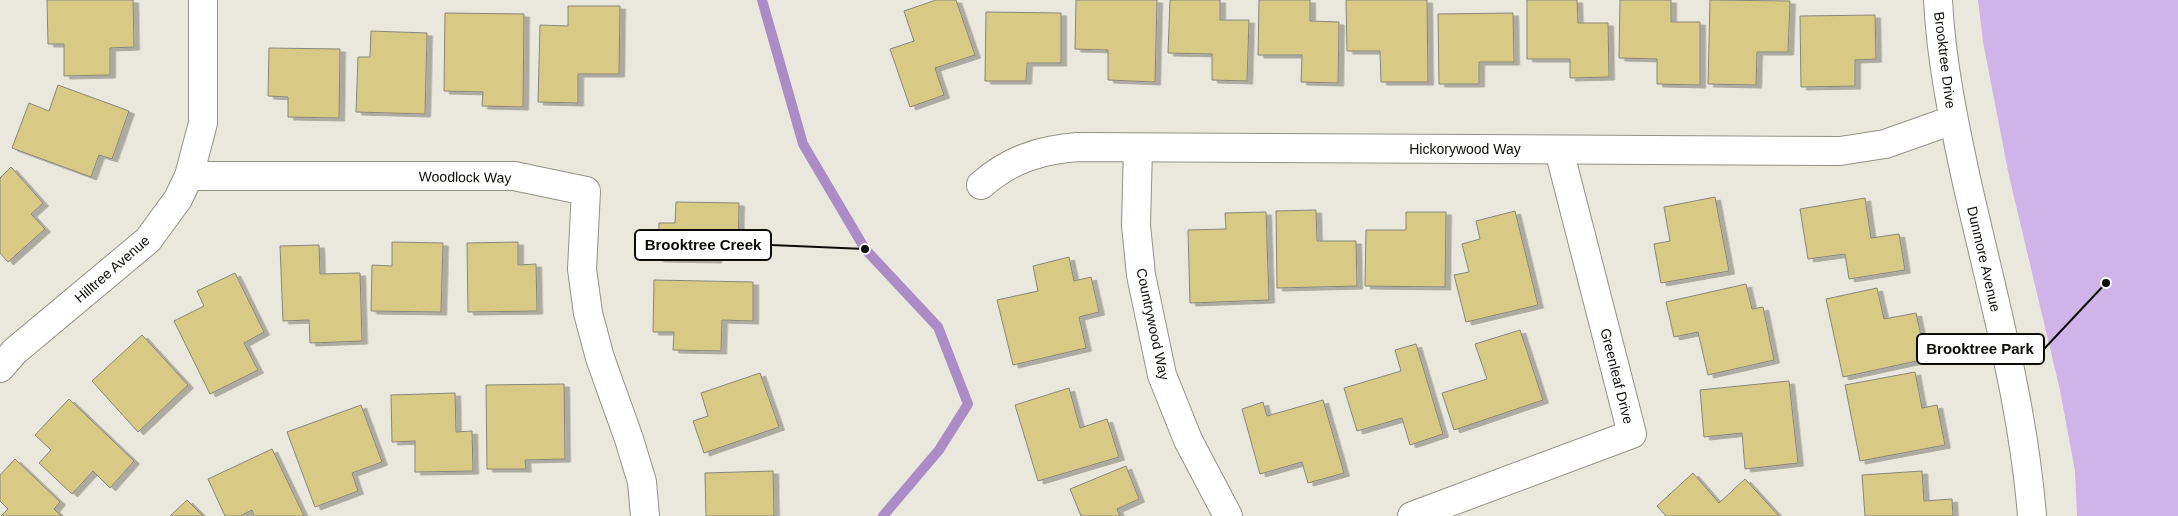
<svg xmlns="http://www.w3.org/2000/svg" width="2178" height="516" font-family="Arial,sans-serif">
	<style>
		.green { fill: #d0b3e9 }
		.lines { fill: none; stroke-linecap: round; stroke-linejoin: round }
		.stream { stroke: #ab8cc6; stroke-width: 10 }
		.building { fill: #d8ca85; stroke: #88867b; filter: url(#shadow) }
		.minor-casing { stroke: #939186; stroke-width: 30 }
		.tertiary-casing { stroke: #939186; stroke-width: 30 }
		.minor { stroke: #fff; stroke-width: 28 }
		.tertiary { stroke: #fff; stroke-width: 28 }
		.labels { text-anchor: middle; stroke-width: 4; stroke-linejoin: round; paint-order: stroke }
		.street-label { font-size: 14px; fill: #0d0c08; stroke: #fff }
		.leader { fill: none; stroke: #0d0c08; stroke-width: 2 }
		.callout-dot { fill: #0d0c08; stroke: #fff; stroke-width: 2 }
		.callout { fill: #fff; stroke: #0d0c08; stroke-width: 2 }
		.callout-label { font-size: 15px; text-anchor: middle; font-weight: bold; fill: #0d0c08 }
	</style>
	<defs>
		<filter id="shadow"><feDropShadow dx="5.5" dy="3" stdDeviation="0" flood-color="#0004"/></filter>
	</defs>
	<rect width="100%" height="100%" fill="#eae8dc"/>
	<!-- green -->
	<polygon class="green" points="1978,0 2178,0 2178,516 2077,516 2075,471 2060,390 2009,176 1983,42"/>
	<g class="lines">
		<!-- stream -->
		<polyline class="stream" points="762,0 803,144 865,249 938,327 968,404 939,450 883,516"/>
	</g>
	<!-- building -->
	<g class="building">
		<polygon points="47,0 133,0 134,47 110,48 110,75 64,76 64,44 48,44"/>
		<polygon points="936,0 956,0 975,55 935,68 944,95 910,107 890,49 914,41 904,11"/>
		<polygon points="1076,0 1157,0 1155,82 1108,80 1108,50 1075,49"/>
		<polygon points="1170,0 1220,0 1220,20 1249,20 1247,81 1212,80 1212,54 1168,53"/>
		<polygon points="1259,0 1310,0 1310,21 1339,22 1338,83 1301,82 1302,55 1258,55"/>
		<polygon points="1346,0 1427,0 1428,82 1381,82 1380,51 1347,51"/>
		<polygon points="1527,0 1577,0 1578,23 1608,23 1609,77 1570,78 1570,59 1527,59"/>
		<polygon points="1620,0 1671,0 1671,22 1700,22 1700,85 1657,84 1657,59 1619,58"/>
		<polygon points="1710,0 1790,1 1788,52 1757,52 1756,85 1708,84"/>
		<polygon points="568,6 620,6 619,74 578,74 578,103 538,102 540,25 568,26"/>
		<polygon points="986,12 1061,13 1061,63 1027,63 1026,81 985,81"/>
		<polygon points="445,13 524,14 523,107 482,106 483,92 444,91"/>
		<polygon points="1513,13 1514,62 1479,62 1479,84 1439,84 1438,14"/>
		<polygon points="1875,15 1876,59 1855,60 1855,86 1801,87 1800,16"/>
		<polygon points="371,31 427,33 425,114 356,112 358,57 370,57"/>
		<polygon points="269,48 340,49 339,118 288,117 288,97 268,96"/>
		<polygon points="58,85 129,111 112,159 99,155 91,177 12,148 29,103 49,111"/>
		<polygon points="11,167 43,203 31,214 45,229 8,262 0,253 0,178"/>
		<polygon points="1715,197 1729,271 1661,283 1654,244 1670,241 1664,207"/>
		<polygon points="1865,198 1871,238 1899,234 1905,270 1849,279 1845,254 1808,259 1800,209"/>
		<polygon points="676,202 739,203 738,246 717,245 716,260 658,259 659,223 675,223"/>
		<polygon points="1316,210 1317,241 1356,241 1357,286 1277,288 1276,211"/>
		<polygon points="1515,211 1538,305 1466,322 1454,275 1469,272 1462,244 1480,239 1476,221"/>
		<polygon points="1266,212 1269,300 1190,303 1188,230 1226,229 1225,213"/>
		<polygon points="1406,212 1446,212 1445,287 1365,286 1366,230 1406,230"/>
		<polygon points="392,242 443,243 441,312 371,311 372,265 392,266"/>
		<polygon points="518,242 518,265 536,264 537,311 468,312 467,243"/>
		<polygon points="319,245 320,274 360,273 362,341 310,343 309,320 283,321 280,246"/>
		<polygon points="1069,257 1074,281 1091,277 1099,312 1079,317 1086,348 1013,365 997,300 1038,291 1033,266"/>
		<polygon points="235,273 264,332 244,343 258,370 210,394 174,321 204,306 197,291"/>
		<polygon points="654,280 753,282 753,321 722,320 721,351 673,350 674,332 653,332"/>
		<polygon points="1746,284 1752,309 1763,307 1774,360 1708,375 1698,332 1674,337 1666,302"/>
		<polygon points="1877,288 1884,319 1916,313 1926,359 1843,377 1826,299"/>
		<polygon points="1520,330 1543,400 1454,430 1442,393 1487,379 1475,344"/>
		<polygon points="142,335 188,385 138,432 92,381"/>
		<polygon points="1416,344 1443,434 1410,445 1402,418 1357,431 1344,388 1401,371 1395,350"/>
		<polygon points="1915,372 1922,408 1937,405 1945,445 1860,461 1845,385"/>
		<polygon points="760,373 779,427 704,453 693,421 708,416 701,393"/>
		<polygon points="1789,381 1798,463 1745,469 1742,433 1704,437 1700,390"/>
		<polygon points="564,384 565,459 525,460 526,469 487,469 486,385"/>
		<polygon points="1069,388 1080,428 1107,419 1119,457 1038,481 1015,405"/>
		<polygon points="455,393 456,432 472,431 473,471 415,472 415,441 392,442 391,395"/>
		<polygon points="69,399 134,461 110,488 93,471 72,494 39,463 51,450 35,435"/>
		<polygon points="1323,400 1344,473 1308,483 1302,462 1260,474 1242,409 1263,402 1267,416"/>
		<polygon points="361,405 382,462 352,473 358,491 315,507 287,432"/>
		<polygon points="272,449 304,516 254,516 252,510 240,516 225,516 208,479"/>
		<polygon points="15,459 60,502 54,509 61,516 1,516 8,509 0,501 0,475"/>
		<polygon points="1126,466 1139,499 1117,509 1120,516 1081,516 1070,489"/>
		<polygon points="773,471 774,516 706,516 705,473"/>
		<polygon points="1922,471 1924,501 1952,499 1953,516 1865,516 1862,475"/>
		<polygon points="1693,473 1719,503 1745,479 1779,516 1666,516 1657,506"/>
		<polygon points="187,500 203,516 170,516"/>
	</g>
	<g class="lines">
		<defs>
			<g id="minor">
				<polyline points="1138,148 1136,225 1141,275 1162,375 1188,440 1228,516"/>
				<polyline points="189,176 514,176 586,191 582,269 588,313 600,358 629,439 642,482 645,516"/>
				<path d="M981,185C1009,160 1040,150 1077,147L1840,151L1885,144L1953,120"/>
				<polyline points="0,368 15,351 148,240 178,199 189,176 203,123 203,0"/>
				<polyline points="1412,516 1632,434 1559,150"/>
			</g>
			<path id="tertiary" d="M1938,0C1941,61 1954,123 1967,183C1992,293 2023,403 2032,516"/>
		</defs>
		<!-- minor casing -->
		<use href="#minor" class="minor-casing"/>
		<!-- tertiary casing -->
		<use href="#tertiary" class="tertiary-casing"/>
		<!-- minor -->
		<use href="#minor" class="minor"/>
		<!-- tertiary -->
		<use href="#tertiary" class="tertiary"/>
	</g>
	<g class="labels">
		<!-- street labels -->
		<g class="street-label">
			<text transform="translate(1945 60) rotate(83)" y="5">Brooktree Drive</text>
			<text x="1465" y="154">Hickorywood Way</text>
			<text transform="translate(465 177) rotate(1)" y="5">Woodlock Way</text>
			<text transform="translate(1984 259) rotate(77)" y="5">Dunmore Avenue</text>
			<text transform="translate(112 269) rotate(-41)" y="5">Hilltree Avenue</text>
			<text transform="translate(1153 324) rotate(78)" y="5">Countrywood Way</text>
			<text transform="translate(1617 376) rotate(76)" y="5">Greenleaf Drive</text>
		</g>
	</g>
	<!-- callouts -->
	<path class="leader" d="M865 249L771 245M2106 283L2044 349"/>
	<g class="callout-dot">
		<circle cx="865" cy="249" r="5"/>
		<circle cx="2106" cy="283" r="5"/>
	</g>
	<g class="callout">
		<rect x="635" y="230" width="136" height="30" rx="5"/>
		<rect x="1917" y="334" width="127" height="30" rx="5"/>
	</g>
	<g class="callout-label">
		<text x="703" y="250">Brooktree Creek</text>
		<text x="1980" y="354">Brooktree Park</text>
	</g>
</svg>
